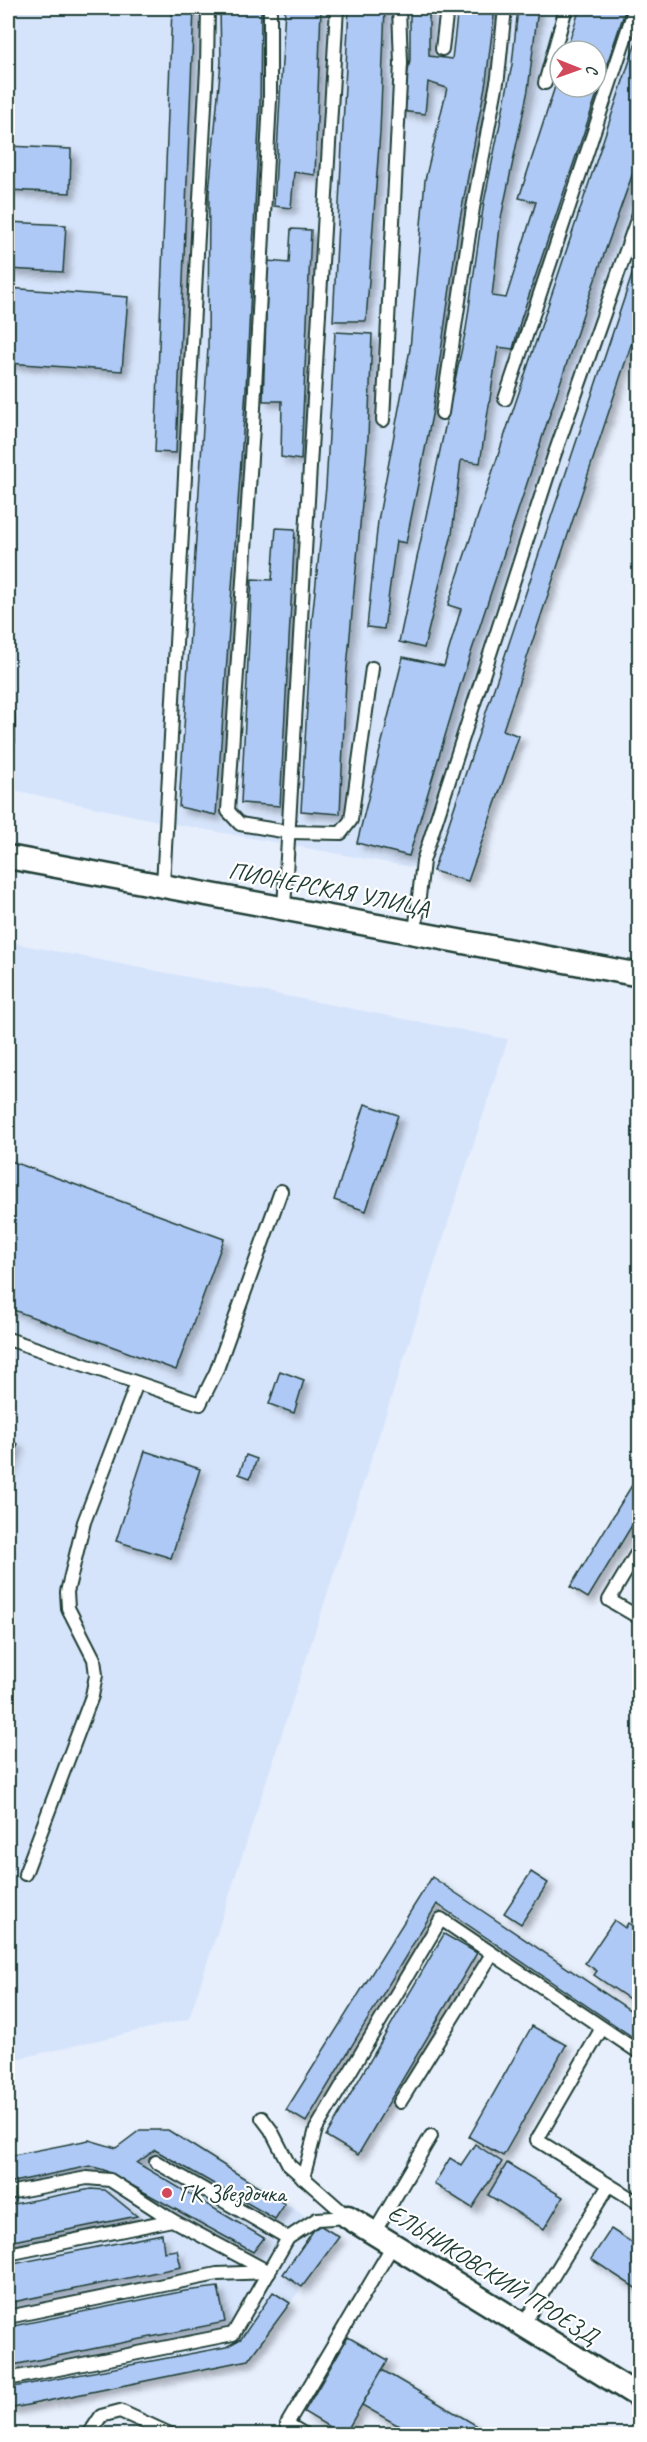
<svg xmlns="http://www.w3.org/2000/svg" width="647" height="2442" font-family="Caveat,sans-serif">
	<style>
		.built { fill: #d6e4fb; fill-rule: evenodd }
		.building { fill: #afc9f7; stroke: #1f3d34; stroke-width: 1.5; filter: url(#shadow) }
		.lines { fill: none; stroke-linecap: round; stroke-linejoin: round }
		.service-casing { stroke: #1f3d34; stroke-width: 16 }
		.minor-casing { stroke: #1f3d34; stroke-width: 27 }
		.service { stroke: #fff; stroke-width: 12 }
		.minor { stroke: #fff; stroke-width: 22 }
		.poi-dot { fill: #d1495b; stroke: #fff; stroke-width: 2 }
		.labels { text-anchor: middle; stroke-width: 4.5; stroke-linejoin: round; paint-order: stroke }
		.street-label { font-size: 24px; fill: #1f3d34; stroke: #fff }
		.poi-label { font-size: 24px; fill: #1f3d34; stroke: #fff; text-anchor: start }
	</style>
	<defs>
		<filter id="shadow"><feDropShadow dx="5.5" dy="5.5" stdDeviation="3" flood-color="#0004"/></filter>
	</defs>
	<rect width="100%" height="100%" fill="#e7effd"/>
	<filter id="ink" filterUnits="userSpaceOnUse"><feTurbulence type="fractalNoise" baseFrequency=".0167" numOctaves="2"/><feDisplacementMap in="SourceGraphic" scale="12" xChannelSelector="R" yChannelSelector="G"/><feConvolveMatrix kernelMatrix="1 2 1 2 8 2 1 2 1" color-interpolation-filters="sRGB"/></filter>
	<g filter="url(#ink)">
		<!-- built -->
		<g class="built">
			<path d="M8,8H639V318L503,730L519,736L468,881L432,871L158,821L8,789ZM560,51H596V87H560Z"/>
			<polygon points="8,942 508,1039 189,2019 8,2061"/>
			<polygon points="140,2130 168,2130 339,2237 248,2360 8,2409 8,2156 89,2140 116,2148"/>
		</g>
		<!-- building -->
		<g class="building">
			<polygon points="172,8 194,8 176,453 155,452"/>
			<polygon points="220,8 261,8 260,105 246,389 216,815 179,807 208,348 209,193 221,62"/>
			<polygon points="285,8 321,8 315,175 294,172 291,208 274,206"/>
			<polygon points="349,8 385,8 380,132 366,321 333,321"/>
			<polygon points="410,8 429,8 429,56 452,59 458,8 495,8 486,81 459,224 432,415 406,543 396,541 384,629 367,627 378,521 410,349 425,180 447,88 428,82 425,114 401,111 410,60"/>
			<polygon points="518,8 538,8 528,90 501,218 492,296 506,298 536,202 519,198 560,71 560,87 596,87 596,51 566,51 580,8 626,8 521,319 513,349 498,347 480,463 461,460 452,534 424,648 399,642 466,329 484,202 512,65"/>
			<polygon points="640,30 640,153 586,305 460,686 409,856 357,843 403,657 444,666 461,609 448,605"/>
			<polygon points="8,146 71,149 70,193 8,190"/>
			<polygon points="8,222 66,225 63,272 8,269"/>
			<polygon points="291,229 311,230 301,460 281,457 282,401 263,401 268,261 289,263"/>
			<polygon points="640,251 640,318 503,730 519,736 468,881 433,871"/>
			<polygon points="8,288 128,297 122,371 8,363"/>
			<polygon points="335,332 372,334 368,437 346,679 340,814 301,811 312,620 326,487"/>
			<polygon points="276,528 295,529 280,806 241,803 252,579 272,580"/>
			<polygon points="365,1104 398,1115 366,1211 334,1200"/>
			<polygon points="8,1160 224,1239 176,1370 8,1308"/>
			<polygon points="280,1371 304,1380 294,1413 269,1404"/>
			<polygon points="8,1440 18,1444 8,1471"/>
			<polygon points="145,1451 200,1469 171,1558 116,1541"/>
			<polygon points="246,1455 257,1459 250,1478 239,1474"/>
			<polygon points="640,1472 640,1512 588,1598 570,1587"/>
			<polygon points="531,1872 548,1883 521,1924 504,1913"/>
			<polygon points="432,1877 640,2017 640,2042 437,1904 306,2122 286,2110"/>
			<polygon points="614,1920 625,1928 628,1923 640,1931 640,2006 594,1975 597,1971 585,1963"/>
			<polygon points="444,1934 477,1953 358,2155 326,2136"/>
			<polygon points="532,2026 566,2045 503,2156 469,2137"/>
			<polygon points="140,2130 168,2130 285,2204 275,2219 155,2150 137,2163 264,2238 253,2252 104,2170 90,2166 8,2183 8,2156 89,2140 116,2148"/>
			<polygon points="475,2144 502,2162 472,2208 434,2184 450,2158 461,2165"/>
			<polygon points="507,2163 563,2197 544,2229 488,2195"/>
			<polygon points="91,2189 105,2190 137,2216 8,2242 8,2205"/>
			<polygon points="318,2224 339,2237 302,2287 283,2274"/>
			<polygon points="611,2229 640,2248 640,2291 591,2259"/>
			<polygon points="162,2234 164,2252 177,2250 181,2267 8,2303 8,2265"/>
			<polygon points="218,2287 225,2322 8,2366 8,2327 185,2291"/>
			<polygon points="273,2292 290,2303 248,2360 8,2409 8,2388 226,2347 241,2339"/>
			<polygon points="348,2337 388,2360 345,2434 341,2434 304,2412"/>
			<polygon points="382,2370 491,2434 413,2434 362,2405"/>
		</g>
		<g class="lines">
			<defs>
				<g id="service">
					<polyline points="270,8 270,100 253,427 228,811 240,824 288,832 341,833 351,820 372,668"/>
					<polyline points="442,49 447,8"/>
					<polyline points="545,83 566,8"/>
					<polyline points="505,399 635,8"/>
					<polyline points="442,413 473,208 498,77 505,8"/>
					<polyline points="383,420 401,63 399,8"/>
					<polyline points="8,715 8,741"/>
					<polyline points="163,885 207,68 208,8"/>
					<polyline points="284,908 337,8"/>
					<polyline points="415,933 423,861 554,456 640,211"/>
					<polyline points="8,1339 200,1404 216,1372 281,1191"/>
					<polyline points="640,1548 609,1600 640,1618"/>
					<polyline points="25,1874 92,1696 96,1675 94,1659 68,1608 67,1592 84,1522 137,1383"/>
					<polyline points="602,2028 537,2140 640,2204"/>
					<polyline points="400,2102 492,1954"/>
					<polyline points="262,2118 271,2130 289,2165 348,2217"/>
					<polyline points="156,2162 288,2238"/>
					<polyline points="303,2178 316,2129 441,1919 640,2053"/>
					<polyline points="8,2193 87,2178 110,2180 172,2220"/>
					<polyline points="374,2233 431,2136"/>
					<polyline points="8,2254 172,2220 269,2272"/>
					<polyline points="8,2317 217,2274 267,2272"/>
					<polyline points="523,2325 609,2185"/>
					<polyline points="8,2379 233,2334 288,2238 317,2219 348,2217"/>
					<polyline points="89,2434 101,2416 120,2411 170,2434"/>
					<polyline points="304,2434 287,2424 393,2245"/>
				</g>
				<g id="minor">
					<polyline points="8,857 640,975"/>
					<polyline points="348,2217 640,2397"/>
				</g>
			</defs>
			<!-- service casing -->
			<use href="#service" class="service-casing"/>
			<!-- minor casing -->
			<use href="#minor" class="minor-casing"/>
			<!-- service -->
			<use href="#service" class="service"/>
			<!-- minor -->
			<use href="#minor" class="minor"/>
		</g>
	</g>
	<!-- markers -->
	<circle class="poi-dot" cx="167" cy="2193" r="6"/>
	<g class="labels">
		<!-- street labels -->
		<g class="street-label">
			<text transform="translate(329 889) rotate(11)" y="8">ПИОНЕРСКАЯ УЛИЦА</text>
			<text transform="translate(493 2274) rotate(32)" y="8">ЕЛЬНИКОВСКИЙ ПРОЕЗД</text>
		</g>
		<!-- poi labels -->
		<g class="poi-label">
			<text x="179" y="2201">ГК Звездочка</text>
		</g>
	</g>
	<!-- margin -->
	<rect width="647" height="2442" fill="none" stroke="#fff" stroke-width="30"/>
	<rect x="15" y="15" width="617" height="2412" fill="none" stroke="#1f3d34" stroke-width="2" filter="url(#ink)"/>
	<!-- north arrow -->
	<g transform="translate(578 69) rotate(91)"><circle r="28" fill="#ffffff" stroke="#a5b1ae" stroke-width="1.5"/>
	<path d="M0-4.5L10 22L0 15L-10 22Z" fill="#d1495b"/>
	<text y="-9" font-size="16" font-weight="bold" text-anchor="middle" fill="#1f3d34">С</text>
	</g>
</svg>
